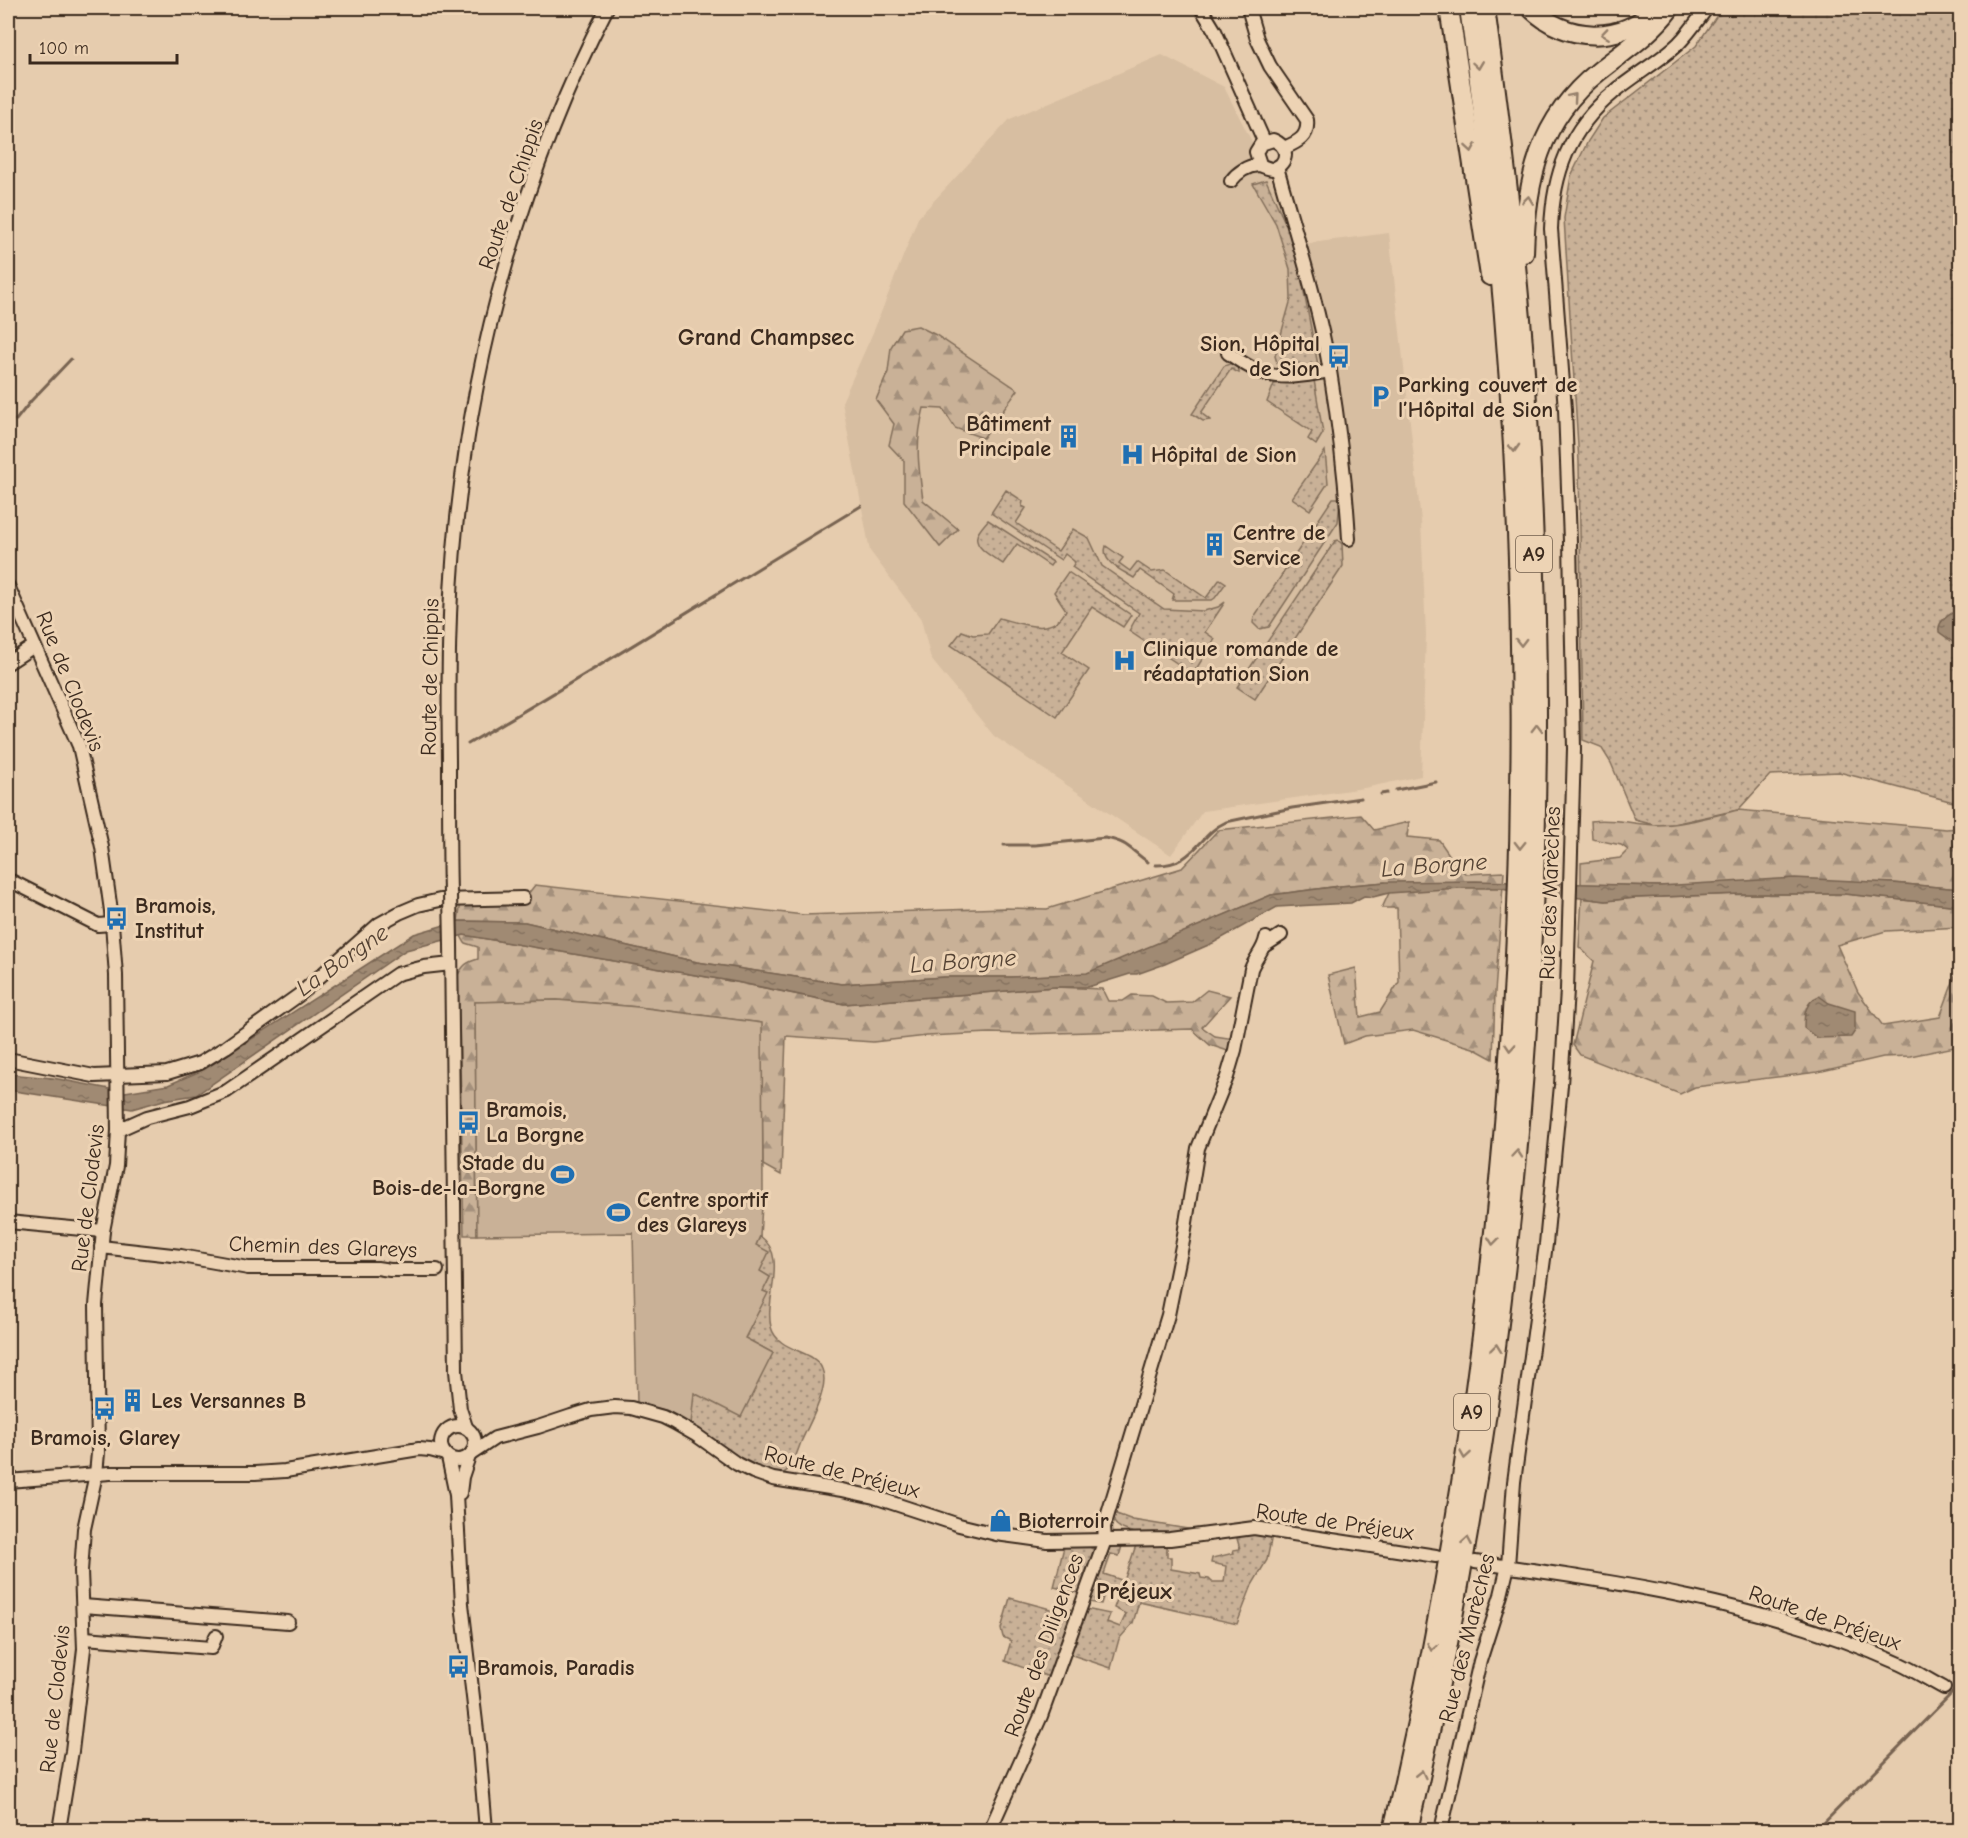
<svg xmlns="http://www.w3.org/2000/svg" width="1968" height="1838" font-family="'Comic Neue',sans-serif">
	<style>
		.built { fill: #d7bea1 }
		.green { fill: url(#green-dots); stroke: #826e5a; stroke-width: 1.5 }
		.forest { fill: url(#forest-firs); stroke: #826e5a; stroke-width: 1.5 }
		.pitch { fill: #c9b197; stroke: #826e5a; stroke-width: 1.5 }
		.water { fill: url(#water-ripples); stroke: #786451; stroke-width: 1.5 }
		.lines { fill: none; stroke-linecap: round; stroke-linejoin: round }
		.stream { stroke: #786451; stroke-width: 3 }
		.minor-casing { stroke: #3b2a1e; stroke-width: 16 }
		.highway-casing { stroke: #3b2a1e; stroke-width: 22 }
		.minor { stroke: #edd3b4; stroke-width: 12 }
		.highway { stroke: #edd3b4; stroke-width: 18 }
		.minor-bridge-casing { stroke: #3b2a1e; stroke-width: 16; stroke-linecap: butt }
		.minor-bridge { stroke: #edd3b4; stroke-width: 12 }
		.oneway { stroke: #947e69 }
		.labels { text-anchor: middle; stroke-width: 6; stroke-linejoin: round; paint-order: stroke }
		.shield { fill: #edd3b4; stroke: #705d4b; stroke-width: 1.5 }
		.shield-label { font-size: 21px; font-weight: bold; fill: #3b2a1e }
		.street-label { font-size: 22px; fill: #3b2a1e; stroke: #edd3b4 }
		.poi-label { font-size: 22px; font-weight: bold; fill: #3b2a1e; stroke: #edd3b4; text-anchor: start }
		.neighbourhood-label { font-size: 24px; font-weight: bold; fill: #3b2a1e; stroke: #edd3b4 }
		.water-label { font-size: 24px; font-style: italic; fill: #544233; stroke: #edd3b4 }
	</style>
	<defs>
		<pattern id="green-dots" width="8" height="8" patternUnits="userSpaceOnUse" patternTransform="scale(1.5)"><rect width="8" height="8" fill="#c9b197"/><path d="M2 2h.1M6 6h.1" fill="none" stroke="#a4907b" stroke-width="1.8" stroke-linecap="round"/></pattern>
		<pattern id="forest-firs" width="22" height="20" patternUnits="userSpaceOnUse" patternTransform="scale(1.5)"><rect width="22" height="20" fill="#c9b197"/><path d="M5 1l3.5 6h-7zM16 11l3.5 6h-7z" fill="#a4907b"/></pattern>
		<pattern id="water-ripples" width="26" height="14" patternUnits="userSpaceOnUse" patternTransform="scale(1.5)"><rect width="26" height="14" fill="#a08a73"/><path d="M2 4q2-2 4 0t4 0M15 11q2-2 4 0t4 0" fill="none" stroke="#84715e"/></pattern>
	</defs>
	<rect width="100%" height="100%" fill="#e6ccae"/>
	<filter id="ink" filterUnits="userSpaceOnUse"><feTurbulence type="fractalNoise" baseFrequency=".0167" numOctaves="2"/><feDisplacementMap in="SourceGraphic" scale="12" xChannelSelector="R" yChannelSelector="G"/><feConvolveMatrix kernelMatrix="1 2 1 2 8 2 1 2 1" color-interpolation-filters="sRGB"/></filter>
	<g filter="url(#ink)">
		<!-- built -->
		<polygon class="built" points="1162,55 1224,87 1271,179 1295,245 1389,233 1421,521 1426,635 1421,776 1364,788 1203,811 1171,855 994,736 931,659 921,619 870,551 842,402 875,328 918,218 1010,119"/>
		<!-- green -->
		<g class="green">
			<polygon points="1722,8 1960,8 1960,806 1957,803 1839,772 1770,775 1738,810 1673,824 1655,825 1635,820 1611,763 1601,747 1583,740 1579,462 1564,218 1571,176 1588,141 1603,118 1696,46"/>
			<polygon points="1266,180 1295,245 1318,365 1279,369 1275,356 1291,299 1290,269 1276,224 1253,184"/>
			<polygon points="1232,363 1239,367 1239,373 1231,369 1201,413 1210,420 1203,421 1192,414 1224,366"/>
			<polygon points="1314,380 1323,433 1316,445 1308,439 1312,432 1267,402 1274,384"/>
			<polygon points="1325,451 1328,483 1310,510 1292,498"/>
			<polygon points="1006,490 1023,501 1022,506 1026,508 1016,523 1058,551 1073,529 1089,538 1102,566 1164,609 1204,611 1218,607 1225,602 1205,632 1215,639 1193,674 1129,631 1139,613 1072,567 1075,562 1065,554 1061,560 991,513"/>
			<polygon points="1333,498 1338,498 1340,501 1338,522 1269,627 1259,629 1253,623 1254,617"/>
			<path d="M988,520L1053,562L1050,566L1017,544L1003,564C995,558 974,549 977,536C978,531 985,524 988,520Z"/>
			<polygon points="1338,540 1342,544 1343,566 1255,699 1237,687 1335,541"/>
			<path d="M1106,546L1123,558L1119,563L1130,571L1137,562L1152,572L1165,570L1206,598L1220,579L1226,583L1215,598L1212,600H1172L1174,594L1140,570L1134,578C1123,571 1100,562 1106,546Z"/>
			<path d="M1068,572L1131,615L1123,627L1092,607L1062,652L1089,670L1057,717L951,645L962,631L973,635L988,634L999,618C1022,624 1053,637 1066,610L1054,592Z"/>
			<path d="M760,1236C789,1256 764,1299 771,1327C778,1353 815,1349 822,1369C825,1376 824,1385 822,1392C818,1409 808,1426 801,1442C798,1450 795,1460 790,1467C787,1471 784,1474 779,1475L745,1463L718,1447L691,1424L693,1393L773,1353L745,1338L767,1293L763,1291L770,1277L759,1271L756,1245Z"/>
			<path d="M1111,1512L1133,1520L1200,1531C1179,1532 1123,1542 1113,1520L1109,1519Z"/>
			<polygon points="1246,1533 1272,1535 1267,1560 1252,1585 1237,1624 1139,1602 1133,1623 1119,1639 1111,1668 1069,1654 1086,1609 1110,1614 1107,1622 1120,1627 1126,1614 1114,1608 1119,1594 1114,1592 1113,1589 1106,1588 1101,1604 1088,1602 1110,1546 1122,1546 1119,1556 1111,1554 1104,1574 1124,1581 1136,1545 1167,1545 1167,1557 1171,1557 1171,1569 1200,1574 1201,1578 1209,1579 1212,1582 1224,1582 1226,1566 1211,1563 1212,1558 1234,1553 1233,1550 1240,1549 1236,1535"/>
			<polygon points="1088,1546 1093,1549 1096,1556 1082,1594 1054,1587 1064,1547"/>
			<polygon points="1010,1598 1076,1616 1052,1678 1005,1661 1011,1641 1003,1637 1001,1629"/>
		</g>
		<!-- forest -->
		<g class="forest">
			<path d="M918,326L936,335L1018,390L983,438L955,428L943,409L924,408C915,443 918,464 923,500L958,529L940,547L904,501V461L889,445L894,424L876,400L888,372L891,347L902,329Z"/>
			<path d="M1738,810L1946,829L1960,828V889L1893,883L1659,886L1581,884V863L1620,858L1628,850L1621,845L1592,839L1591,821C1613,818 1634,824 1656,825C1683,825 1711,816 1738,810Z"/>
			<polygon points="1361,815 1374,830 1409,822 1407,837 1439,840 1457,866 1466,874 1504,872 1495,992 1493,1059 1473,1048 1413,1030 1365,1036 1344,1044 1328,975 1356,968 1360,1017 1380,1012 1399,982 1397,908 1382,908 1389,893 1385,882 1340,886 1271,895 1087,974 1011,977 944,977 841,984 697,962 525,922 458,921 461,902 521,903 535,885 804,915 1004,908 1047,909 1182,868 1218,830"/>
			<polygon points="1741,894 1844,894 1960,906 1960,927 1886,931 1837,945 1858,992 1883,1026 1940,1017 1956,974 1960,974 1960,1046 1910,1056 1883,1057 1818,1072 1695,1087 1680,1094 1580,1055 1573,1045 1594,961 1579,947 1582,898 1606,901 1635,898"/>
			<path d="M464,935L736,982L844,1004L1055,987L1102,989L1108,1001H1123L1132,995L1152,996L1166,1003L1192,1002L1207,990L1230,996L1202,1027L1215,1036L1235,1039L1231,1052L1210,1045L1192,1029L1022,1034L990,1033L927,1036L873,1042L786,1036L781,1175L763,1165L761,1023L638,1007L557,1000L475,1002L477,1235H464L458,975C463,965 467,962 478,959V947L465,943L461,936Z"/>
		</g>
		<!-- pitch -->
		<polygon class="pitch" points="557,1000 638,1007 762,1023 763,1190 760,1236 756,1245 769,1252 760,1271 770,1277 763,1291 768,1293 745,1338 773,1353 741,1417 694,1393 691,1424 668,1411 637,1403 633,1233 477,1235 475,1002"/>
		<!-- water -->
		<g class="water">
			<path d="M1958,609L1960,610V656L1954,643L1939,632C1937,620 1950,615 1958,609Z"/>
			<polygon points="1795,878 1893,883 1960,889 1960,906 1844,894 1741,894 1635,898 1606,901 1555,895 1547,898 1502,888 1460,888 1389,893 1373,897 1364,896 1351,903 1277,907 1213,943 1165,964 1137,974 1130,974 1088,987 1055,987 844,1004 736,982 464,935 406,950 196,1095 164,1100 132,1109 8,1090 8,1074 53,1078 125,1092 168,1085 205,1069 414,934 458,921 525,922 697,962 842,984 944,977 1011,977 1087,973 1271,895 1340,886 1386,882 1476,881 1659,886"/>
			<path d="M1819,996L1829,1003L1855,1011V1031L1851,1037L1817,1038L1804,1028C1804,1014 1805,1002 1819,996Z"/>
		</g>
		<g class="lines">
			<!-- stream -->
			<g class="stream">
				<polyline points="16,420 31,401 71,359"/>
				<path d="M468,744C600,667 730,585 861,506"/>
				<polyline points="1396,790 1436,782"/>
				<polyline points="1381,794 1387,793"/>
				<path d="M1004,845H1035L1105,838C1129,842 1130,850 1148,862"/>
				<path d="M1156,865C1194,866 1199,834 1226,822L1292,808L1361,798"/>
				<polyline points="1817,1830 1960,1685"/>
			</g>
			<defs>
				<g id="minor">
					<polyline points="1201,8 1215,31 1264,141"/>
					<path d="M1248,8L1257,39L1270,66L1307,120C1309,137 1298,142 1284,148"/>
					<path d="M1277,167C1296,235 1318,302 1330,371C1339,426 1346,484 1349,539"/>
					<path d="M1231,181C1237,173 1247,166 1258,165C1262,165 1267,169 1273,169C1289,163 1289,146 1273,140L1261,144L1256,152L1260,164"/>
					<path d="M1228,353C1237,359 1246,366 1256,370C1278,381 1306,376 1330,371"/>
					<polyline points="8,586 79,746 102,847 111,911 116,975 118,1130 116,1166 103,1231 96,1305 98,1453 96,1474 84,1529 81,1571 84,1649 72,1751 59,1830"/>
					<polyline points="8,663 34,646"/>
					<polyline points="8,883 11,881 98,925 112,924"/>
					<path d="M450,894C449,850 449,805 449,761C448,683 448,605 456,528C474,348 524,169 607,8"/>
					<polyline points="451,945 456,1371 460,1409 466,1427"/>
					<polyline points="1264,946 1281,935"/>
					<polyline points="8,1059 94,1076 167,1073 200,1063 226,1047 299,995 379,924 399,913 418,905 440,900 523,898"/>
					<polyline points="118,1130 147,1117 190,1106 227,1091 397,974 424,967 451,964"/>
					<polyline points="8,1222 103,1231"/>
					<polyline points="101,1247 181,1256 248,1268 377,1268 390,1270 437,1270"/>
					<circle cx="458" cy="1443" r="17"/>
					<polyline points="471,1454 495,1438 538,1427 571,1416 591,1410 615,1407 631,1408 663,1417 675,1423 696,1435 737,1464 753,1472 773,1479 842,1490 874,1497 959,1525 996,1534 1047,1541 1170,1539 1254,1528 1436,1556"/>
					<polyline points="448,1457 456,1495 462,1604 479,1748 486,1830"/>
					<polyline points="8,1481 110,1473 255,1473 285,1471 419,1449 430,1450 445,1454"/>
					<polyline points="460,1493 462,1477 469,1456"/>
					<path d="M1475,1562C1619,1582 1766,1603 1900,1664C1915,1671 1929,1680 1944,1688"/>
					<polyline points="83,1606 288,1622"/>
					<polyline points="85,1638 211,1648 216,1636"/>
					<path d="M990,1830L1041,1716L1105,1540L1104,1527L1168,1315L1183,1241L1198,1148L1227,1077L1235,1050L1251,969C1255,958 1264,950 1266,938"/>
					<path d="M1441,1830L1480,1661L1501,1595L1508,1566L1514,1482L1546,1244L1561,1085L1567,990L1574,749L1570,541L1565,409L1551,229C1553,174 1569,129 1613,93C1634,75 1659,62 1679,43C1689,33 1698,20 1707,8"/>
				</g>
				<g id="highway">
					<polyline points="1449,8 1490,276"/>
					<path d="M1531,8C1566,42 1621,45 1656,8"/>
					<path d="M1524,253C1526,181 1539,119 1598,72C1623,52 1651,34 1670,8"/>
					<path d="M1393,1830C1533,1234 1557,614 1469,8"/>
					<path d="M1408,1830C1524,1337 1562,825 1521,319C1512,215 1499,111 1485,8"/>
				</g>
			</defs>
			<!-- minor casing -->
			<use href="#minor" class="minor-casing"/>
			<!-- highway casing -->
			<use href="#highway" class="highway-casing"/>
			<!-- minor -->
			<use href="#minor" class="minor"/>
			<!-- highway -->
			<use href="#highway" class="highway"/>
			<defs>
				<polyline id="minor-bridge" points="450,894 451,945"/>
			</defs>
			<!-- minor-bridge casing -->
			<use href="#minor-bridge" class="minor-bridge-casing"/>
			<!-- minor-bridge -->
			<use href="#minor-bridge" class="minor-bridge"/>
		</g>
		<!-- one-way arrows -->
		<defs><path id="oneway-chevron" d="M-2-3.5L2.5 0L-2 3.5" fill="none" stroke-width="1.6" stroke-linecap="round" stroke-linejoin="round" transform="scale(1.5)"/></defs>
		<g class="oneway">
			<use href="#oneway-chevron" transform="translate(1605 34) rotate(172)"/>
			<use href="#oneway-chevron" transform="translate(1478 65) rotate(82)"/>
			<use href="#oneway-chevron" transform="translate(1573 97) rotate(-49)"/>
			<use href="#oneway-chevron" transform="translate(1471 148) rotate(81)"/>
			<use href="#oneway-chevron" transform="translate(1528 200) rotate(-83)"/>
			<use href="#oneway-chevron" transform="translate(1514 448) rotate(87)"/>
			<use href="#oneway-chevron" transform="translate(1521 642) rotate(89)"/>
			<use href="#oneway-chevron" transform="translate(1537 728) rotate(-90)"/>
			<use href="#oneway-chevron" transform="translate(1520 845) rotate(91)"/>
			<use href="#oneway-chevron" transform="translate(1510 1047) rotate(94)"/>
			<use href="#oneway-chevron" transform="translate(1517 1154) rotate(-85)"/>
			<use href="#oneway-chevron" transform="translate(1493 1241) rotate(96)"/>
			<use href="#oneway-chevron" transform="translate(1496 1348) rotate(-83)"/>
			<use href="#oneway-chevron" transform="translate(1465 1455) rotate(99)"/>
			<use href="#oneway-chevron" transform="translate(1467 1541) rotate(-80)"/>
			<use href="#oneway-chevron" transform="translate(1432 1647) rotate(101)"/>
			<use href="#oneway-chevron" transform="translate(1421 1774) rotate(-77)"/>
		</g>
	</g>
	<!-- icons -->
	<defs>
		<symbol id="bus-bare" viewBox="-9 -9 18 18"><path d="M-5-6H5V4H4V6H2V4H-2V6H-4V4H-5ZM-3.5-4V0h7V-4ZM-3.5 1.2v1.5H-2V1.2ZM2 1.2v1.5H3.5V1.2Z" fill="#1f6fb2" stroke="#edd3b4" stroke-width="2.5" paint-order="stroke"/></symbol>
		<symbol id="parking-bare" viewBox="-9 -9 18 18"><path d="M-3.5-5.5H1a3.5 3.5 0 0 1 0 7H-1V5.5H-3.5ZM-1-3.4V-.6H.8a1.4 1.4 0 0 0 0-2.8Z" fill="#1f6fb2" stroke="#edd3b4" stroke-width="2.5" paint-order="stroke"/></symbol>
		<symbol id="building-bare" viewBox="-9 -9 18 18"><path d="M-4-6H4V6H1V3H-1V6H-4ZM-2.5-4.3h1.7v1.8h-1.7ZM.8-4.3h1.7v1.8H.8ZM-2.5-1h1.7V.8h-1.7ZM.8-1h1.7V.8H.8Z" fill="#1f6fb2" stroke="#edd3b4" stroke-width="2.5" paint-order="stroke"/></symbol>
		<symbol id="hospital-bare" viewBox="-9 -9 18 18"><path d="M-5-5h3v3.5h4V-5h3V5h-3V1.5h-4V5h-3Z" fill="#1f6fb2" stroke="#edd3b4" stroke-width="2.5" paint-order="stroke"/></symbol>
		<symbol id="stadium-bare" viewBox="-9 -9 18 18"><path d="M0-5a6.5 5 0 1 0 0 10a6.5 5 0 1 0 0-10ZM-3.5-1.8h7v3.6h-7Z" fill="#1f6fb2" stroke="#edd3b4" stroke-width="2.5" paint-order="stroke"/></symbol>
		<symbol id="shop-bare" viewBox="-9 -9 18 18"><path d="M-5-2.5h2.3a2.7 3.5 0 0 1 5.4 0H5L5.5 6h-11ZM-1.5-2.5h3a1.5 2.3 0 0 0-3 0Z" fill="#1f6fb2" stroke="#edd3b4" stroke-width="2.5" paint-order="stroke"/></symbol>
	</defs>
	<g fill-rule="evenodd">
		<use href="#bus-bare" x="1322" y="340" width="33" height="33"/>
		<use href="#parking-bare" x="1364" y="380" width="33" height="33"/>
		<use href="#building-bare" x="1052" y="420" width="33" height="33"/>
		<use href="#hospital-bare" x="1116" y="438" width="33" height="33"/>
		<use href="#building-bare" x="1198" y="528" width="33" height="33"/>
		<use href="#hospital-bare" x="1108" y="644" width="33" height="33"/>
		<use href="#bus-bare" x="100" y="902" width="33" height="33"/>
		<use href="#bus-bare" x="452" y="1106" width="33" height="33"/>
		<use href="#stadium-bare" x="546" y="1158" width="33" height="33"/>
		<use href="#stadium-bare" x="602" y="1196" width="33" height="33"/>
		<use href="#building-bare" x="116" y="1384" width="33" height="33"/>
		<use href="#bus-bare" x="88" y="1392" width="33" height="33"/>
		<use href="#shop-bare" x="984" y="1504" width="33" height="33"/>
		<use href="#bus-bare" x="442" y="1650" width="33" height="33"/>
	</g>
	<g class="labels">
		<!-- shield labels -->
		<g class="shield">
			<rect x="1516" y="536" width="36" height="36" rx="4.5"/>
			<rect x="1454" y="1394" width="36" height="36" rx="4.5"/>
		</g>
		<g class="shield-label">
			<text x="1534" y="561">A9</text>
			<text x="1472" y="1419">A9</text>
		</g>
		<!-- street labels -->
		<g class="street-label">
			<text transform="translate(510 194) rotate(-71)" y="8">Route de Chippis</text>
			<text transform="translate(429 677) rotate(-89)" y="8">Route de Chippis</text>
			<text transform="translate(71 681) rotate(68)" y="8">Rue de Clodevis</text>
			<text transform="translate(1549 893) rotate(-88)" y="8">Rue des Marèches</text>
			<text transform="translate(87 1198) rotate(-83)" y="8">Rue de Clodevis</text>
			<text transform="translate(323 1246) rotate(2)" y="8">Chemin des Glareys</text>
			<text transform="translate(842 1471) rotate(14)" y="8">Route de Préjeux</text>
			<text transform="translate(1335 1521) rotate(8)" y="8">Route de Préjeux</text>
			<text transform="translate(1825 1617) rotate(19)" y="8">Route de Préjeux</text>
			<text transform="translate(1466 1638) rotate(-76)" y="8">Rue des Marèches</text>
			<text transform="translate(1043 1645) rotate(-70)" y="8">Route des Diligences</text>
			<text transform="translate(54 1699) rotate(-84)" y="8">Rue de Clodevis</text>
		</g>
		<!-- poi labels -->
		<g class="poi-label">
			<text x="1320" y="351" text-anchor="end">Sion, Hôpital<tspan x="1320" dy="25">de Sion</tspan></text>
			<text x="1398" y="392">Parking couvert de<tspan x="1398" dy="25">l’Hôpital de Sion</tspan></text>
			<text x="1051" y="431" text-anchor="end">Bâtiment<tspan x="1051" dy="25">Principale</tspan></text>
			<text x="1151" y="462">Hôpital de Sion</text>
			<text x="1233" y="540">Centre de<tspan x="1233" dy="25">Service</tspan></text>
			<text x="1143" y="656">Clinique romande de<tspan x="1143" dy="25">réadaptation Sion</tspan></text>
			<text x="135" y="913">Bramois,<tspan x="135" dy="25">Institut</tspan></text>
			<text x="486" y="1117">Bramois,<tspan x="486" dy="25">La Borgne</tspan></text>
			<text x="545" y="1170" text-anchor="end">Stade du<tspan x="545" dy="25">Bois-de-la-Borgne</tspan></text>
			<text x="637" y="1207">Centre sportif<tspan x="637" dy="25">des Glareys</tspan></text>
			<text x="151" y="1408">Les Versannes B</text>
			<text x="105" y="1445" text-anchor="middle">Bramois, Glarey</text>
			<text x="1018" y="1528">Bioterroir</text>
			<text x="477" y="1675">Bramois, Paradis</text>
		</g>
		<!-- neighbourhood labels -->
		<g class="neighbourhood-label">
			<text x="766" y="345">Grand Champsec</text>
			<text x="1134" y="1599">Préjeux</text>
		</g>
		<!-- water labels -->
		<g class="water-label">
			<text transform="translate(1434 865) rotate(-4)" y="8">La Borgne</text>
			<text transform="translate(342 960) rotate(-35)" y="8">La Borgne</text>
			<text transform="translate(963 961) rotate(-4)" y="8">La Borgne</text>
		</g>
	</g>
	<!-- margin -->
	<rect width="1968" height="1838" fill="none" stroke="#edd3b4" stroke-width="30"/>
	<rect x="15" y="15" width="1938" height="1808" fill="none" stroke="#3b2a1e" stroke-width="2" filter="url(#ink)"/>
	<!-- scale -->
	<path d="M30 54v9h147v-9" fill="none" stroke="#3b2a1e" stroke-width="3"/>
	<text x="39" y="54" font-size="18" fill="#3b2a1e" stroke="#edd3b4" stroke-width="4.5" paint-order="stroke">100 m</text>
</svg>
